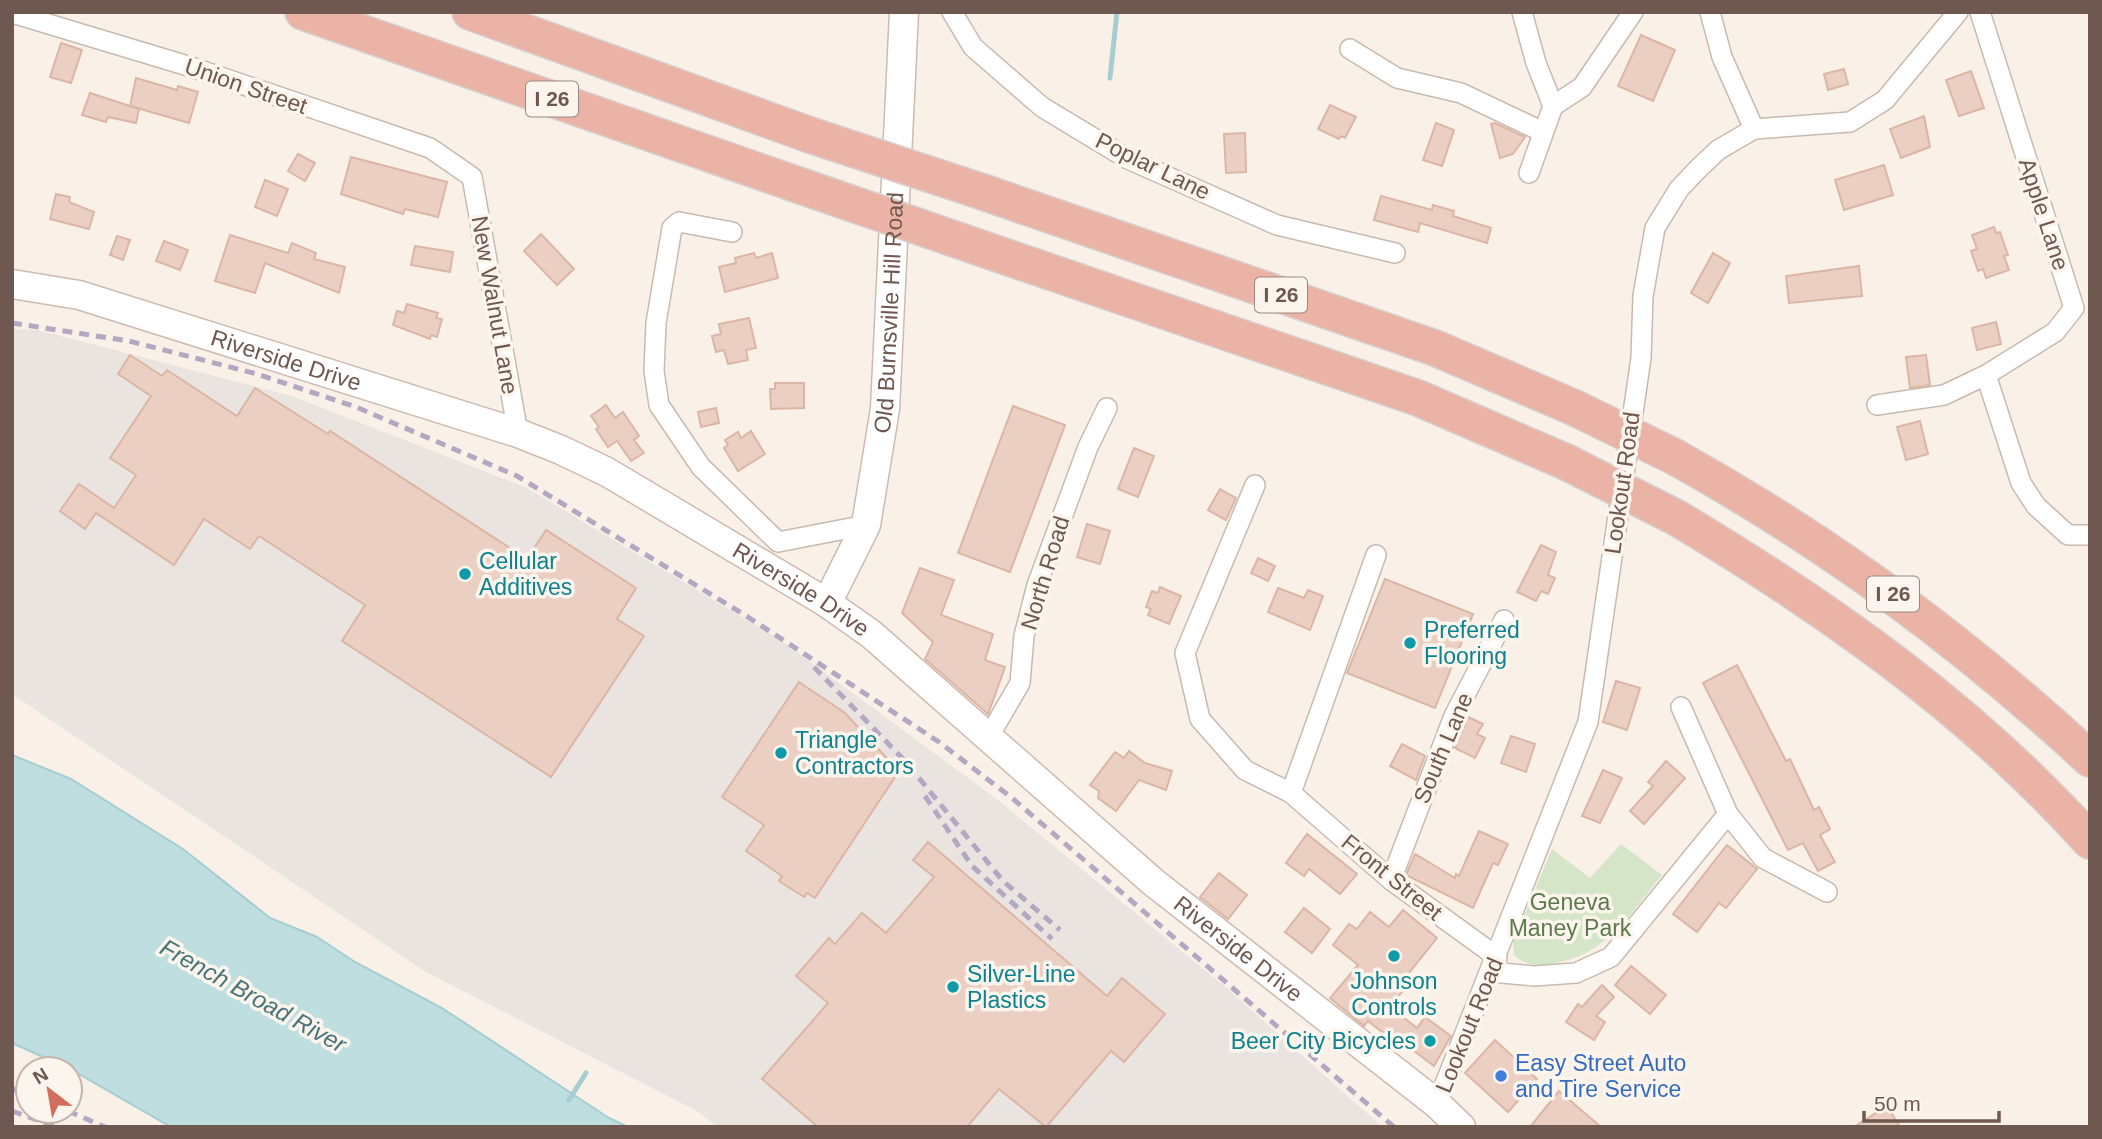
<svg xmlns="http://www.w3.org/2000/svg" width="2102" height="1139" font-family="Helvetica,sans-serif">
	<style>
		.industrial { fill: #eae4e0 }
		.green { fill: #d5e5c7 }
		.water { fill: #bedee0; stroke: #a6cdd0; stroke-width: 2 }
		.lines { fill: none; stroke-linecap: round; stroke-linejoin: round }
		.stream { stroke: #a6cdd0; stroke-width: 5 }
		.building { fill: #ebcfc2; stroke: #dbb6a5; stroke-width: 2 }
		.street-casing { stroke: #c9b9af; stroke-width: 22 }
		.secondary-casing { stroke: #cebab0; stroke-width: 31 }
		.highway-casing { stroke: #d7d0ce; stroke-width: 38 }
		.street { stroke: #fff; stroke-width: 19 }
		.secondary { stroke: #fff; stroke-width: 28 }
		.highway { stroke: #ebb3a6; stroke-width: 35 }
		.rail { stroke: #b3a7c1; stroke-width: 5; stroke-dasharray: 10 7; stroke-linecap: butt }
		.highway-bridge-casing { stroke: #d7d0ce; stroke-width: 38; stroke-linecap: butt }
		.highway-bridge { stroke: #ebb3a6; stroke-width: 35 }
		.culture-dot { fill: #0f9aa8; stroke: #fcf5ed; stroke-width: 2.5 }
		.shop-dot { fill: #3f7fe0; stroke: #fcf5ed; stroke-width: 2.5 }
		.labels { text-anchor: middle; stroke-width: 7; stroke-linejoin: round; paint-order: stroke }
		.shield { fill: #fcf5ed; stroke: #99877e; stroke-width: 2 }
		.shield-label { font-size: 21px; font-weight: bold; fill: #6f584f }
		.street-label { font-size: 23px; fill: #6f584f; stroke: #fcf5ed }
		.culture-label { font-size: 23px; fill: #0d838f; stroke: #fcf5ed; text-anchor: start }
		.park-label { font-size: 23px; fill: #5c794c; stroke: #fcf5ed }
		.shop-label { font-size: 23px; fill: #366cbe; stroke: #fcf5ed; text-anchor: start }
		.water-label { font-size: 24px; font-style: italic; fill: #487479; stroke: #fcf5ed }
	</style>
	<rect width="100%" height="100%" fill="#f9f1e7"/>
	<!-- industrial -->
	<polygon class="industrial" points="12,329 38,330 292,396 527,488 782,641 994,797 1229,990 1382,1127 718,1127 697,1111 426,972 12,694"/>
	<!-- green -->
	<path class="green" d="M1621,844L1662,875C1628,916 1606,957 1549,964C1535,966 1525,965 1514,955L1513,942L1552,849L1590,878Z"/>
	<!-- water -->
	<polygon class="water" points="12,755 71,779 183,849 270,918 317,937 355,962 442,1008 609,1118 628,1127 171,1127 70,1069 12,1043"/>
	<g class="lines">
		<!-- stream -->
		<g class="stream">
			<polyline points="1110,78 1117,12"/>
			<polyline points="569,1100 586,1073"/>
		</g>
	</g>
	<!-- building -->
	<g class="building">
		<polygon points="1641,35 1675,50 1653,101 1618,86"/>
		<polygon points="61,43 82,50 71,83 50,77"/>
		<polygon points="1844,69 1848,84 1828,90 1824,74"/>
		<polygon points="1971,71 1984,108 1959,116 1946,80"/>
		<polygon points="136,78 177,90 178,86 198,92 189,123 130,106"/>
		<polygon points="90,93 139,109 136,123 108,117 106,122 82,115"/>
		<polygon points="1330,105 1356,117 1345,138 1341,136 1339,139 1318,129"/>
		<polygon points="1924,116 1930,147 1901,158 1890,129"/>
		<polygon points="1436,123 1454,130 1442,166 1423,160"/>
		<polygon points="1495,123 1525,137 1513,154 1500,158 1491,124"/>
		<polygon points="1245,133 1246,172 1226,173 1224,134"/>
		<polygon points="298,154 315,163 305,181 288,171"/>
		<polygon points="351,157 447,182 438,217 405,209 403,214 341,194"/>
		<polygon points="1884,165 1893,195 1844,210 1835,180"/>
		<polygon points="265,180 288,189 277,216 255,207"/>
		<polygon points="56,194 70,197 69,202 94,212 89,229 50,219"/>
		<polygon points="1381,196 1432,210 1433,205 1454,211 1453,216 1491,228 1487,243 1420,223 1418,232 1374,220"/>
		<polygon points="1994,227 1996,233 2000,232 2008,255 2004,256 2009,270 1986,278 1983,269 1978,271 1971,251 1977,249 1972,235"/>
		<polygon points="541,234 574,269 557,285 524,251"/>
		<polygon points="230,235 288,253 292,243 316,253 314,259 345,267 339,293 265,263 255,293 215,281"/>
		<polygon points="117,236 130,240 123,260 110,255"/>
		<polygon points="164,241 188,250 180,270 156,261"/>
		<polygon points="415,246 453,252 450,272 411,265"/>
		<polygon points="754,253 756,258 772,253 778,278 725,292 719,267 736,263 735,258"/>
		<polygon points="1713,253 1730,263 1708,303 1691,293"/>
		<polygon points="1859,266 1862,296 1789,303 1786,276"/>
		<polygon points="407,304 438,313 436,318 442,319 437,337 431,335 430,339 393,325 397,311 404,313"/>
		<polygon points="749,318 756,348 746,350 748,360 728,364 724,350 716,352 712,336 721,334 719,324"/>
		<polygon points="1996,322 2001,344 1977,350 1972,328"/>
		<polygon points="130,355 162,376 167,370 237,416 255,388 328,434 330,431 527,559 546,530 636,588 617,619 644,636 551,777 342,641 365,605 259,536 250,549 204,519 174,565 96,513 85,529 60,511 79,484 114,508 136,475 110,458 151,396 118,374"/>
		<polygon points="1926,355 1930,385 1910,388 1906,357"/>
		<polygon points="775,383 804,383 804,408 771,409 770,389 775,389"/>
		<polygon points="606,405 615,418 623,412 639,436 634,440 644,453 631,461 617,441 608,447 596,429 599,427 591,416"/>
		<polygon points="1013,406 1065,425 1010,572 958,553"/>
		<polygon points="716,408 719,423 701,427 698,412"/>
		<polygon points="1920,421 1928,454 1906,460 1897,427"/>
		<polygon points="751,431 765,454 738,471 724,448 728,445 725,440 738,432 741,438"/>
		<polygon points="1134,448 1154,456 1138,497 1118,489"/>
		<polygon points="1220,489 1236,498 1226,520 1208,510"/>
		<polygon points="1087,524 1110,531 1100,564 1077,557"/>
		<polygon points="1541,545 1556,552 1548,575 1555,578 1548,594 1541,591 1536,601 1517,592"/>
		<polygon points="1258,558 1275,566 1268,581 1251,573"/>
		<polygon points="920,568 954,580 941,615 993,634 985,660 1005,667 988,714 925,659 933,642 902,613"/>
		<polygon points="1385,579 1473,614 1435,708 1347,673"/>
		<polygon points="1160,587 1181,596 1169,624 1148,615 1151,609 1146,607 1152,591 1158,593"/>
		<polygon points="1278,588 1304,598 1308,590 1323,596 1310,630 1268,612"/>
		<polygon points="1737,665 1786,761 1790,759 1814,810 1819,807 1830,829 1820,835 1835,862 1818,871 1803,843 1788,850 1703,683"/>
		<polygon points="1616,681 1640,688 1627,730 1603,722"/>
		<polygon points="799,682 845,713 899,771 815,898 807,893 804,897 779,881 782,876 746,851 764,825 722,797"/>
		<polygon points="1468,717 1483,724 1477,734 1485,738 1475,758 1455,748"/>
		<polygon points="1511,736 1535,744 1526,772 1501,763"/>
		<polygon points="1402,744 1425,756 1416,780 1390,766"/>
		<polygon points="1129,751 1145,763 1172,771 1166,790 1139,780 1116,811 1098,798 1099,791 1090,785 1115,752 1124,758"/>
		<polygon points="1666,761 1685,778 1644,824 1630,811 1653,786 1648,782"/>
		<polygon points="1603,770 1622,778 1600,823 1582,816"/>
		<polygon points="1479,831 1508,844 1498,865 1493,863 1473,908 1406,875 1415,854 1455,878 1456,874 1459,876"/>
		<polygon points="1307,834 1357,874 1340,894 1309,869 1304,876 1286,863"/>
		<polygon points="928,842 1107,996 1122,978 1165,1014 1124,1062 1111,1051 1046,1127 999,1089 967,1127 818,1127 762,1079 828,1003 796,976 829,938 835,944 862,913 886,933 934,877 913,860"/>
		<polygon points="1727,845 1757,869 1726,908 1719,903 1697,932 1673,914"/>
		<polygon points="1219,873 1247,895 1228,919 1200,897"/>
		<polygon points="1304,908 1330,929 1312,953 1285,932"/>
		<polygon points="1403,910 1437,938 1408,974 1413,978 1390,1007 1417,1028 1425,1017 1451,1036 1434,1066 1386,1030 1383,1033 1368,1021 1364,1026 1330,998 1358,965 1333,945 1349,924 1357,929 1370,912 1389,927"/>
		<polygon points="1631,966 1666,995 1650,1014 1615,985"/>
		<polygon points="1602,985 1614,997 1596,1016 1605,1022 1594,1040 1566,1022 1578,1004 1582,1007"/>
		<polygon points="1495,1040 1537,1079 1508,1112 1465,1073"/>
		<polygon points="1559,1091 1601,1127 1530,1127"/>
		<polygon points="1887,1106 1900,1127 1854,1127"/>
	</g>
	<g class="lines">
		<defs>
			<g id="street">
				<polyline points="952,12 973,47 1042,107 1128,159 1277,225 1395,253"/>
				<polyline points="1522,12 1536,63 1553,106 1529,173"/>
				<polyline points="1710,12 1722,57 1754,129"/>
				<polyline points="12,13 188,66 430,148 472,177 518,433"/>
				<polyline points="1350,49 1397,78 1461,93 1543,132"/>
				<polyline points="1553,106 1582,87 1633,12"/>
				<polyline points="732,232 679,222 672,228 656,323 654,371 659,405 701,467 778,542 866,525"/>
				<polyline points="1986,375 2021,483 2036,506 2068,535 2090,535"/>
				<polyline points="1877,405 1944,395 1986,375 2055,332 2074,308 1980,12"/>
				<polyline points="1255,485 1185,653 1200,719 1245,770 1291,793 1391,880 1497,957"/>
				<polyline points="1681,707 1728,814 1763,858 1827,892"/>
				<polyline points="988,738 1020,683 1024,636 1037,585 1088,447 1107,408"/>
				<polyline points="1291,793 1376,555"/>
				<polyline points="1391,880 1454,716 1504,620"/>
				<polyline points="1491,972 1534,976 1576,973 1611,957 1728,814"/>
				<polyline points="1437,1104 1588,722 1641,358 1643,296 1655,228 1679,189 1698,169 1718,150 1754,129 1850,122 1885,100 1958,12"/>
			</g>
			<g id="secondary">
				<path id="s1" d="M12,284L79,295L518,433L561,450L607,472L827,603L871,634L1153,882L1437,1104L1461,1127"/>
				<path id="s2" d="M827,603L866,525L885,409L904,12"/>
			</g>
			<g id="highway">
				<polyline points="303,12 801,186"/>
				<polyline points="470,12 810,135"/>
				<polyline points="983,192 1435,348 1575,408"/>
				<polyline points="992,252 1418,398 1566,462"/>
				<path d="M1675,457C1829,543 1960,639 2090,759"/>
				<path d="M1677,518C1829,609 1971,709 2090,841"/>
			</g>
		</defs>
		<!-- street casing -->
		<use href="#street" class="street-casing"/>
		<!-- secondary casing -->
		<use href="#secondary" class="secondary-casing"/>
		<!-- highway casing -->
		<use href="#highway" class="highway-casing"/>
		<!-- street -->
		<use href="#street" class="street"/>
		<!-- secondary -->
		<use href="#secondary" class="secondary"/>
		<!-- highway -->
		<use href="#highway" class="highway"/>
		<!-- rail -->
		<g class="rail">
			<polyline points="12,323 129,341 257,374 356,407 517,476 748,617 939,742 1012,798 1394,1127"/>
			<polyline points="814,667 905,761 1003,881 1060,930"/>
			<polyline points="925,796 972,866 1052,939"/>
			<polyline points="12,1089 28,1094"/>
			<polyline points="12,1111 57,1127"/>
			<polyline points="68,1111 105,1127"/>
		</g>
		<defs>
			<g id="highway-bridge">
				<polyline points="810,135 983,192"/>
				<polyline points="801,186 992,252"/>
				<polyline points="1575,408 1675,457"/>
				<polyline points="1566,462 1677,518"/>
			</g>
		</defs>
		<!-- highway-bridge casing -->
		<use href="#highway-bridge" class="highway-bridge-casing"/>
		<!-- highway-bridge -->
		<use href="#highway-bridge" class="highway-bridge"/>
	</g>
	<!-- markers -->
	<g class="culture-dot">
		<circle cx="465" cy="574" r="7"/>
		<circle cx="1410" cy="643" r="7"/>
		<circle cx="781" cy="753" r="7"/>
		<circle cx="1394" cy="956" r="7"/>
		<circle cx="953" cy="987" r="7"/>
		<circle cx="1430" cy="1041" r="7"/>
	</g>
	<circle class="shop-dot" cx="1501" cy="1076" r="7"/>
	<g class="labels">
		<!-- shield labels -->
		<g class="shield">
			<rect x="526" y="81.5" width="52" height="35" rx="5"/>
			<rect x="1255" y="277.5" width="52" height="35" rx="5"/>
			<rect x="1867" y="576.5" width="52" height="35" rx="5"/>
		</g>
		<g class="shield-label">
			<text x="552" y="106">I 26</text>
			<text x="1281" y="302">I 26</text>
			<text x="1893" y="601">I 26</text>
		</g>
		<!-- street labels -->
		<g class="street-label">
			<text transform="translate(246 86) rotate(19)" y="8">Union Street</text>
			<text transform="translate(1153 166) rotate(26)" y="8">Poplar Lane</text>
			<text transform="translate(2044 214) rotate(72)" y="8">Apple Lane</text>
			<text transform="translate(495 305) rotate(80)" y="8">New Walnut Lane</text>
			<text dy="8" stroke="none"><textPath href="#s2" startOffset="301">Old Burnsville Hill Road</textPath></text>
			<text dy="8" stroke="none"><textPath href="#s1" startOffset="285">Riverside Drive</textPath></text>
			<text transform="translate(1622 483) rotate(-82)" y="8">Lookout Road</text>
			<text transform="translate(1045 573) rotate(-73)" y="8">North Road</text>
			<text dy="8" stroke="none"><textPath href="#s1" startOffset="852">Riverside Drive</textPath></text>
			<text transform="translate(1443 748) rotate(-67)" y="8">South Lane</text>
			<text transform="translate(1392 877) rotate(39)" y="8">Front Street</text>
			<text dy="8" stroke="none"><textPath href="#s1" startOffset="1419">Riverside Drive</textPath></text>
			<text transform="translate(1469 1025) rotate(-68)" y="8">Lookout Road</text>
		</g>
		<!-- culture labels -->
		<g class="culture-label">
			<text x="479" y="569">Cellular<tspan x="479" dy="26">Additives</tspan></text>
			<text x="1424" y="638">Preferred<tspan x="1424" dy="26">Flooring</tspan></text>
			<text x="795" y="748">Triangle<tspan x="795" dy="26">Contractors</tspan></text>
			<text x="967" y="982">Silver-Line<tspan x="967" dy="26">Plastics</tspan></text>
			<text x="1394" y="989" text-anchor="middle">Johnson<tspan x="1394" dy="26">Controls</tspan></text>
			<text x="1416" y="1049" text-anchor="end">Beer City Bicycles</text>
		</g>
		<!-- park labels -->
		<g class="park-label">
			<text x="1570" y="910">Geneva<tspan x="1570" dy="26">Maney Park</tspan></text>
		</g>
		<!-- shop labels -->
		<g class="shop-label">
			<text x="1515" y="1071">Easy Street Auto<tspan x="1515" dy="26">and Tire Service</tspan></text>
		</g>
		<!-- water labels -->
		<g class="water-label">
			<text transform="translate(253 996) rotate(29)" y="8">French Broad River</text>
		</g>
	</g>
	<!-- border -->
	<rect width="2102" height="1139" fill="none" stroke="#6f584f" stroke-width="28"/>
	<!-- north arrow -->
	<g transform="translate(49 1090) rotate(329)"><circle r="33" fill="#fcf5ed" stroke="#c4b6ae" stroke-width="2"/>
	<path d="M0-5L12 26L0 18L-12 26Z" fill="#d36e5d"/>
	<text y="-10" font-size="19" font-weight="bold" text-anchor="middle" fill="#6f584f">N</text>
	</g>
	<!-- scale -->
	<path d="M1864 1111v10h135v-10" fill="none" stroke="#6f584f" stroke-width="3.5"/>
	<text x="1874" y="1111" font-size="21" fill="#6f584f" stroke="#fcf5ed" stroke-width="5" paint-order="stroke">50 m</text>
</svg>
